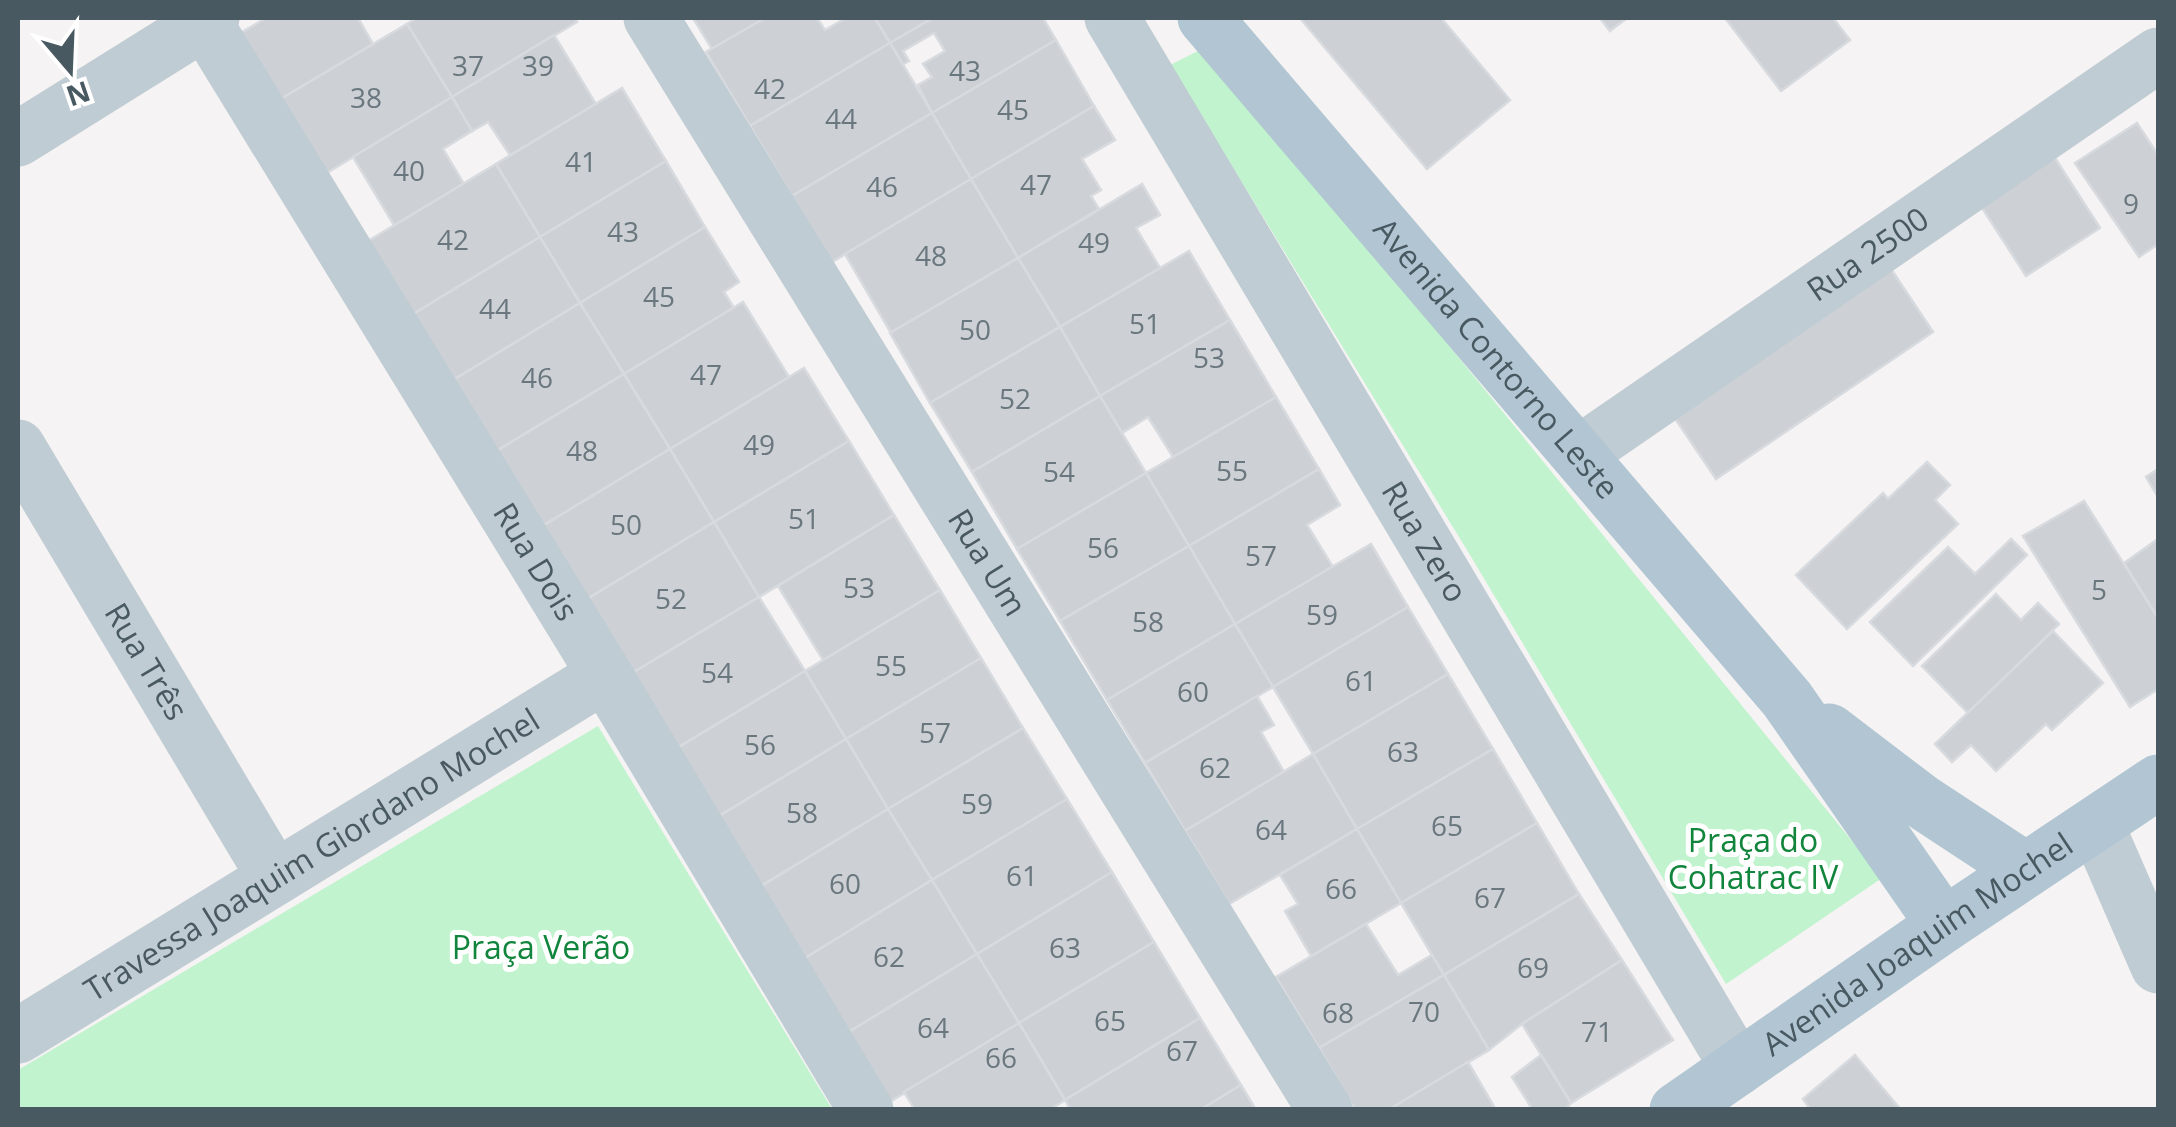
<svg xmlns="http://www.w3.org/2000/svg" width="2176" height="1127" font-family="'Open Sans',sans-serif">
	<style>
		.green { fill: #c1f3ce }
		.building { fill: #cdd1d5; stroke: #d7dade; stroke-width: 2.5 }
		.lines { fill: none; stroke-linecap: round; stroke-linejoin: round }
		.minor { stroke: #c0ccd3; stroke-width: 55 }
		.major { stroke: #b1c6d2; stroke-width: 55 }
		.labels { text-anchor: middle; stroke-width: 10; stroke-linejoin: round; paint-order: stroke }
		.number-label { font-size: 28px; fill: #6a777f }
		.street-label { font-size: 32px; fill: #495962; stroke: #fff }
		.park-label { font-size: 32px; fill: #12853d; stroke: #fff }
	</style>
	<rect width="100%" height="100%" fill="#f5f3f3"/>
	<!-- green -->
	<g class="green">
		<polygon points="1206,47 1882,878 1726,984 1467,550 1170,65"/>
		<polygon points="598,726 832,1109 18,1109 18,1070"/>
	</g>
	<!-- building -->
	<g class="building">
		<polygon points="266,18 358,18 373,44 279,100 239,34"/>
		<polygon points="416,18 574,18 577,22 452,97 407,24"/>
		<polygon points="693,18 765,18 712,49"/>
		<polygon points="765,18 817,18 825,30 846,18 875,18 890,43 750,126 706,52"/>
		<polygon points="875,18 933,18 890,43"/>
		<polygon points="933,18 1043,18 1056,40 932,113 918,85 932,77 923,64 945,51 934,33 903,51 909,61 903,64 890,43"/>
		<polygon points="1300,18 1441,18 1510,100 1427,169"/>
		<polygon points="1600,18 1627,18 1610,31"/>
		<polygon points="1725,18 1833,18 1850,40 1781,91"/>
		<polygon points="407,24 452,97 325,174 279,100"/>
		<polygon points="554,35 596,104 510,155 488,122 472,131 452,97"/>
		<polygon points="1056,40 1094,106 971,179 932,113"/>
		<polygon points="890,43 932,113 792,196 750,126"/>
		<polygon points="622,88 666,161 540,237 496,164"/>
		<polygon points="452,97 472,131 443,149 464,184 394,225 353,157"/>
		<polygon points="1094,106 1115,140 1082,159 1101,190 1091,196 1099,209 1018,258 971,179"/>
		<polygon points="932,113 971,179 832,262 792,196"/>
		<polygon points="2137,123 2158,155 2158,244 2139,257 2075,163"/>
		<polygon points="2053,155 2100,228 2026,276 1979,203"/>
		<polygon points="666,161 705,227 580,303 540,237"/>
		<polygon points="496,164 540,237 410,316 365,243"/>
		<polygon points="971,179 1018,258 891,333 845,254"/>
		<polygon points="1142,184 1160,215 1136,228 1160,268 1060,327 1018,258"/>
		<polygon points="705,227 739,282 724,292 734,308 624,374 580,303"/>
		<polygon points="540,237 580,303 450,382 410,316"/>
		<polygon points="1189,251 1230,320 1100,396 1060,327"/>
		<polygon points="1018,258 1060,327 930,403 890,333"/>
		<polygon points="1885,260 1933,332 1716,479 1668,408"/>
		<polygon points="743,302 789,377 670,449 624,374"/>
		<polygon points="580,303 624,374 493,453 450,382"/>
		<polygon points="1230,320 1276,397 1173,457 1148,417 1122,433 1100,396"/>
		<polygon points="1060,327 1100,396 972,472 930,403"/>
		<polygon points="804,368 849,441 714,522 670,449"/>
		<polygon points="624,374 670,449 539,528 493,453"/>
		<polygon points="1100,396 1146,473 1017,549 972,472"/>
		<polygon points="1276,397 1319,469 1189,546 1146,473"/>
		<polygon points="849,441 894,515 759,597 714,522"/>
		<polygon points="670,449 714,522 584,601 539,528"/>
		<polygon points="1927,462 1950,485 1935,500 1958,524 1847,629 1796,575 1883,493 1888,499"/>
		<polygon points="1319,469 1340,505 1307,525 1333,567 1235,624 1189,546"/>
		<polygon points="2158,469 2158,497 2146,477"/>
		<polygon points="1146,473 1189,546 1060,621 1017,549"/>
		<polygon points="2084,501 2158,618 2158,689 2130,707 2023,536"/>
		<polygon points="894,515 940,590 823,660 778,586"/>
		<polygon points="714,522 759,597 629,675 584,601"/>
		<polygon points="2011,539 2027,555 1913,666 1870,622 1948,547 1975,574"/>
		<polygon points="2158,539 2158,618 2124,563"/>
		<polygon points="1371,544 1408,607 1273,687 1235,624"/>
		<polygon points="1189,546 1235,624 1107,700 1060,621"/>
		<polygon points="940,590 981,658 846,739 805,671"/>
		<polygon points="1996,594 2021,620 2038,603 2059,624 1968,713 1922,666"/>
		<polygon points="759,597 805,671 674,750 629,675"/>
		<polygon points="1408,607 1448,674 1313,754 1273,687"/>
		<polygon points="1235,624 1273,687 1145,763 1107,700"/>
		<polygon points="2053,631 2103,683 2052,730 2046,724 1996,771 1971,745 1952,762 1935,744"/>
		<polygon points="981,658 1023,728 888,809 846,739"/>
		<polygon points="805,671 846,739 716,818 674,750"/>
		<polygon points="1448,674 1493,749 1357,829 1313,754"/>
		<polygon points="1257,696 1274,725 1261,732 1284,772 1185,831 1145,763"/>
		<polygon points="1023,728 1067,799 932,880 888,809"/>
		<polygon points="846,739 888,809 758,888 716,818"/>
		<polygon points="1493,749 1537,823 1401,903 1357,829"/>
		<polygon points="1313,754 1357,829 1229,904 1185,831"/>
		<polygon points="1067,799 1112,872 977,954 932,880"/>
		<polygon points="888,809 932,880 802,960 758,888"/>
		<polygon points="1537,823 1579,894 1444,975 1401,903"/>
		<polygon points="1357,829 1401,903 1311,956 1285,911 1298,904 1280,875"/>
		<polygon points="1112,872 1154,942 1019,1023 977,954"/>
		<polygon points="932,880 977,954 847,1033 802,960"/>
		<polygon points="1579,894 1622,960 1522,1024 1489,1050 1444,975"/>
		<polygon points="1366,924 1398,975 1432,955 1444,975 1319,1048 1276,977"/>
		<polygon points="1154,942 1200,1018 1065,1100 1019,1023"/>
		<polygon points="977,954 1019,1023 888,1103 847,1033"/>
		<polygon points="1622,960 1673,1040 1571,1103 1522,1024"/>
		<polygon points="1444,975 1489,1050 1388,1110 1355,1110 1319,1048"/>
		<polygon points="1200,1018 1241,1085 1200,1110 1071,1110 1065,1100"/>
		<polygon points="1019,1023 1065,1100 1049,1110 915,1110 904,1092"/>
		<polygon points="1541,1055 1571,1103 1565,1110 1533,1110 1512,1077"/>
		<polygon points="1855,1055 1901,1110 1811,1110 1803,1099"/>
		<polygon points="1468,1062 1496,1110 1394,1110 1393,1107"/>
		<polygon points="1241,1085 1256,1110 1200,1110"/>
	</g>
	<g class="lines">
		<!-- minor -->
		<g class="minor">
			<path id="s1" d="M202,18L605,675L866,1110"/>
			<path id="s2" d="M651,18L1325,1110"/>
			<path id="s3" d="M1112,18L1738,1068"/>
			<polyline points="18,139 212,18"/>
			<path id="s4" d="M18,447L275,878"/>
			<path id="s5" d="M1578,454L2158,55"/>
			<polyline points="2096,824 2158,966"/>
			<path id="s6" d="M18,1036L605,675"/>
		</g>
		<!-- major -->
		<g class="major">
			<path id="s7" d="M1205,18L1787,699L1944,925"/>
			<polyline points="1829,731 1921,801 2026,870"/>
			<path id="s8" d="M1677,1110L1944,925L2158,782"/>
		</g>
	</g>
	<g class="labels">
		<!-- number labels -->
		<g class="number-label">
			<text x="468" y="76">37</text>
			<text x="538" y="76">39</text>
			<text x="965" y="81">43</text>
			<text x="770" y="99">42</text>
			<text x="366" y="108">38</text>
			<text x="1013" y="120">45</text>
			<text x="841" y="129">44</text>
			<text x="581" y="172">41</text>
			<text x="409" y="181">40</text>
			<text x="1036" y="195">47</text>
			<text x="882" y="197">46</text>
			<text x="2131" y="214">9</text>
			<text x="623" y="242">43</text>
			<text x="453" y="250">42</text>
			<text x="1094" y="253">49</text>
			<text x="931" y="266">48</text>
			<text x="659" y="307">45</text>
			<text x="495" y="319">44</text>
			<text x="1145" y="334">51</text>
			<text x="975" y="340">50</text>
			<text x="1209" y="368">53</text>
			<text x="706" y="385">47</text>
			<text x="537" y="388">46</text>
			<text x="1015" y="409">52</text>
			<text x="759" y="455">49</text>
			<text x="582" y="461">48</text>
			<text x="1232" y="481">55</text>
			<text x="1059" y="482">54</text>
			<text x="804" y="529">51</text>
			<text x="626" y="535">50</text>
			<text x="1103" y="558">56</text>
			<text x="1261" y="566">57</text>
			<text x="859" y="598">53</text>
			<text x="2099" y="600">5</text>
			<text x="671" y="609">52</text>
			<text x="1322" y="625">59</text>
			<text x="1148" y="632">58</text>
			<text x="891" y="676">55</text>
			<text x="717" y="683">54</text>
			<text x="1361" y="691">61</text>
			<text x="1193" y="702">60</text>
			<text x="935" y="743">57</text>
			<text x="760" y="755">56</text>
			<text x="1403" y="762">63</text>
			<text x="1215" y="778">62</text>
			<text x="977" y="814">59</text>
			<text x="802" y="823">58</text>
			<text x="1447" y="836">65</text>
			<text x="1271" y="840">64</text>
			<text x="1022" y="886">61</text>
			<text x="845" y="894">60</text>
			<text x="1341" y="899">66</text>
			<text x="1490" y="908">67</text>
			<text x="1065" y="958">63</text>
			<text x="889" y="967">62</text>
			<text x="1533" y="978">69</text>
			<text x="1424" y="1022">70</text>
			<text x="1338" y="1023">68</text>
			<text x="1110" y="1031">65</text>
			<text x="933" y="1038">64</text>
			<text x="1597" y="1042">71</text>
			<text x="1182" y="1061">67</text>
			<text x="1001" y="1068">66</text>
		</g>
		<!-- street labels -->
		<g class="street-label">
			<text dy="11" stroke="none"><textPath href="#s5" startOffset="352">Rua 2500</textPath></text>
			<text dy="11" stroke="none"><textPath href="#s7" startOffset="448">Avenida Contorno Leste</textPath></text>
			<text dy="11" stroke="none"><textPath href="#s3" startOffset="610">Rua Zero</textPath></text>
			<text dy="11" stroke="none"><textPath href="#s1" startOffset="638">Rua Dois</textPath></text>
			<text dy="11" stroke="none"><textPath href="#s2" startOffset="640">Rua Um</textPath></text>
			<text dy="11" stroke="none"><textPath href="#s4" startOffset="250">Rua Três</textPath></text>
			<text dy="11" stroke="none"><textPath href="#s6" startOffset="345">Travessa Joaquim Giordano Mochel</textPath></text>
			<text dy="11" stroke="none"><textPath href="#s8" startOffset="292">Avenida Joaquim Mochel</textPath></text>
		</g>
		<!-- park labels -->
		<g class="park-label">
			<text x="1753" y="852">Praça do<tspan x="1753" dy="37">Cohatrac IV</tspan></text>
			<text x="541" y="959">Praça Verão</text>
		</g>
	</g>
	<!-- border -->
	<rect width="2176" height="1127" fill="none" stroke="#495962" stroke-width="40"/>
	<!-- north arrow -->
	<g transform="translate(70 70) rotate(161)" stroke="#ffffff" stroke-width="8" paint-order="stroke">
	<path d="M0-8L18 38L0 25L-18 38Z" fill="#495962"/>
	<text y="-15" font-size="28" font-weight="bold" text-anchor="middle" fill="#495962">N</text>
	</g>
</svg>
